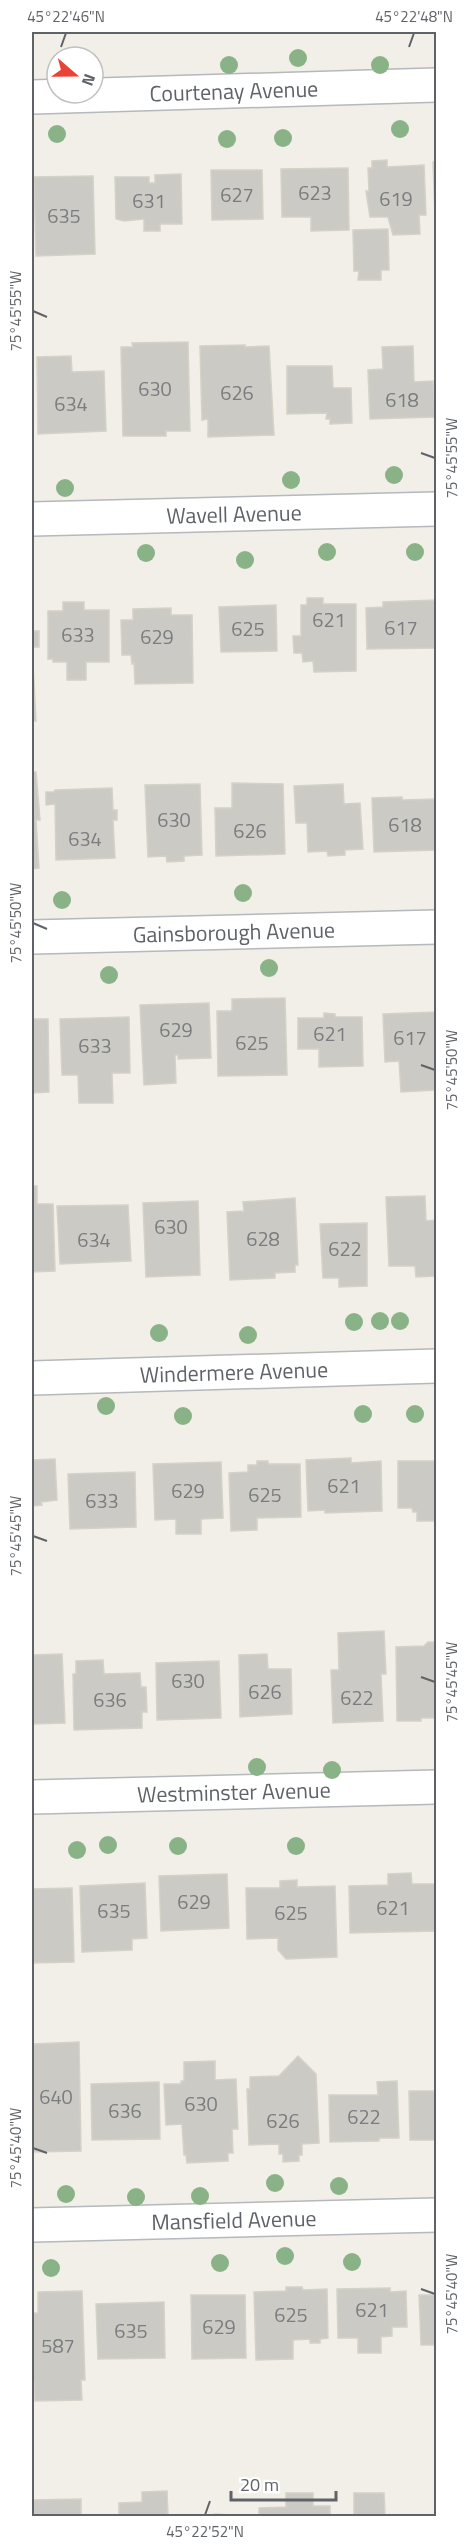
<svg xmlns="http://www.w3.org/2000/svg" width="468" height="2548" font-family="'Titillium Web',sans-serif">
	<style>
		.building { fill: #cccac5; stroke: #d6d1c6; stroke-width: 1.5 }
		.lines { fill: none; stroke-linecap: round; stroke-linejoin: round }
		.minor-casing { stroke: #b5b8bc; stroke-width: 36 }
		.minor { stroke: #fff; stroke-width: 33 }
		.tree { fill: #89b387 }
		.ticks { fill: none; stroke: #5f6368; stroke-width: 2 }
		.labels { text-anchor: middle; stroke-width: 4.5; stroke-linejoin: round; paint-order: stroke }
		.number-label { font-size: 20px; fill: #7a7d7f }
		.street-label { font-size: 22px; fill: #5f6368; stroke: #fff }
		.neatline { fill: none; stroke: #5f6368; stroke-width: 2 }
		.ticks-label { font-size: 15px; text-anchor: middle; fill: #5f6368 }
	</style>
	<rect width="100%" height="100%" fill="#f1efe8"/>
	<!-- building -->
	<g class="building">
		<polygon points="387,160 387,167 424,165 426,215 419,215 420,234 393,235 388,217 370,217 366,191 369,191 368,168 372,168 372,161"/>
		<polygon points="433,162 436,162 436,213 435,213"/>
		<polygon points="348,168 349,230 311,231 311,217 282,217 281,169"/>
		<polygon points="211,170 262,170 263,219 212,220"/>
		<polygon points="181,174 182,224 160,224 160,231 144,231 144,219 124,221 116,219 115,177 149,177 149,183 155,183 155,175"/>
		<polygon points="93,176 95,254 36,256 34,177"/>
		<polygon points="388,229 389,270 381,270 381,280 358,280 359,271 354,271 353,230"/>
		<polygon points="188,342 190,431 166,431 166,436 123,436 121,347 133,347 132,343"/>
		<polygon points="245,345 245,347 269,346 274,435 208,437 208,419 202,420 200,346"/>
		<polygon points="413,346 414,382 433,381 435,417 370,419 368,370 383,369 382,347"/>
		<polygon points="71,356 72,372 104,371 106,431 38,434 37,357"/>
		<polygon points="287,366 332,366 333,388 351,388 352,423 330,424 330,419 326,419 327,413 287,414"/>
		<polygon points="307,598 323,598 323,604 356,604 356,671 314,672 313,661 303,662 302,653 294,653 293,636 301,636 301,605 307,605"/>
		<polygon points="436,600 436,648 367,649 366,608 383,607 383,602"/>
		<polygon points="63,602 84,602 84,610 109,610 109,662 86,662 86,680 67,680 67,662 53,662 53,659 48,659 48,611 63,611"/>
		<polygon points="276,605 277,651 221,652 219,607"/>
		<polygon points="171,608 171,615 192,615 193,683 135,684 134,663 132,664 131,655 122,655 121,620 133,620 133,609"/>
		<polygon points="32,624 32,631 39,631 39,647 32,647 36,721 32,721"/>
		<polygon points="32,772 36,772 40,820 36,820 39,868 32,869"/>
		<polygon points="232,783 283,784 285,854 216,856 215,808 232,808"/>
		<polygon points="200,784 202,855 184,856 184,861 167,862 166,856 148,857 145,785"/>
		<polygon points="343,784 344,804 360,803 363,849 345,850 345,855 328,856 327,851 308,852 307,823 296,823 294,786"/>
		<polygon points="112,788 113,810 117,810 117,820 113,820 115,858 56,860 55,804 46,805 46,792 54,792 55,790"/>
		<polygon points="402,797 402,800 436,799 436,850 374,852 372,798"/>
		<polygon points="285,998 287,1075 218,1076 217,1011 232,1011 232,999"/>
		<polygon points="209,1003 211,1058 178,1059 178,1055 175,1055 176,1083 144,1085 140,1005"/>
		<polygon points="436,1012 436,1090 401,1092 399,1061 385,1062 383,1014"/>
		<polygon points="324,1013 335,1014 335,1017 362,1017 363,1066 319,1067 319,1049 298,1049 298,1018 324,1018"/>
		<polygon points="129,1017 130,1073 112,1073 113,1103 79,1103 78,1075 62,1075 60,1019"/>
		<polygon points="32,1019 48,1019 49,1092 32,1093"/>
		<polygon points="32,1186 37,1186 37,1204 53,1204 55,1271 32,1272"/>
		<polygon points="425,1196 426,1221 436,1220 436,1276 416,1277 415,1266 389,1266 386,1197"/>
		<polygon points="295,1198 298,1265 295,1265 295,1272 275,1273 275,1278 230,1280 227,1212 244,1211 243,1202"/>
		<polygon points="198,1201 200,1275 146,1277 143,1203"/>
		<polygon points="128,1205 131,1261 60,1264 57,1206"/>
		<polygon points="367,1223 367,1286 339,1287 339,1278 323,1278 320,1224"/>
		<polygon points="351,1458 351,1463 381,1461 382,1511 325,1513 325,1510 308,1511 306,1460"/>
		<polygon points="55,1459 57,1500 41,1502 42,1505 32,1506 32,1460"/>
		<polygon points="257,1461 268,1461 268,1464 300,1464 301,1517 257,1518 257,1530 231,1531 229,1473 248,1472 248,1465 257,1465"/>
		<polygon points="398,1461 436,1461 436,1521 417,1521 417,1512 413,1512 412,1508 398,1508"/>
		<polygon points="221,1462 223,1518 201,1519 201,1534 176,1534 176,1519 155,1520 153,1464"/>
		<polygon points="135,1472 136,1527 70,1529 68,1474"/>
		<polygon points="384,1631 386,1674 381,1674 383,1721 333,1723 331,1670 339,1670 338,1633"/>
		<polygon points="428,1642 436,1642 436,1718 421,1718 421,1721 397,1721 396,1647 424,1646"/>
		<polygon points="62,1654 65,1723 32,1724 32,1655"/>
		<polygon points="267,1654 268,1669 291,1669 292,1714 240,1717 239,1655"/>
		<polygon points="103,1660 104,1674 140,1673 141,1687 146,1687 147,1712 142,1712 142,1728 74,1730 73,1674 76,1674 76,1661"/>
		<polygon points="219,1661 221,1718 157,1720 156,1663"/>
		<polygon points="411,1873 412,1884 436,1884 436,1931 350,1933 349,1886 388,1885 388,1874"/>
		<polygon points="227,1874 229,1928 161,1931 159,1876"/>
		<polygon points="297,1880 297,1887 335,1886 337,1957 286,1959 278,1950 278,1938 247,1939 246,1888 280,1888 280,1881"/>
		<polygon points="145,1883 147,1938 132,1939 132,1950 82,1952 80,1886"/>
		<polygon points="72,1888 74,1962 32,1963 32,1889"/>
		<polygon points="79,2042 81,2151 32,2152 32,2044"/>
		<polygon points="298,2056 316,2074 319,2143 302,2144 302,2155 299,2155 299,2161 283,2162 283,2154 279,2154 279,2144 249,2145 247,2089 250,2089 250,2077 279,2076"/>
		<polygon points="215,2061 215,2080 236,2079 238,2129 232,2129 233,2153 228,2153 228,2161 187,2163 186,2155 184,2155 182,2124 166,2125 164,2084 181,2084 181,2081 184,2081 184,2062"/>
		<polygon points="397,2081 399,2138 379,2138 379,2141 330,2142 329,2095 378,2095 377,2082"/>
		<polygon points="159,2082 160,2139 92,2140 91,2084"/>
		<polygon points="409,2091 436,2091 436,2140 410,2140"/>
		<polygon points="286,2287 302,2287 303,2290 327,2289 328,2338 320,2339 320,2343 310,2343 310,2339 293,2340 293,2359 256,2360 254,2292 286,2291"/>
		<polygon points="390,2288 390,2292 406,2291 407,2327 392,2327 392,2336 381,2337 381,2353 358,2353 358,2338 338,2338 337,2289"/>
		<polygon points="82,2291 85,2380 81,2380 82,2400 35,2401 34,2381 32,2381 32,2313 38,2313 38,2292"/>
		<polygon points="191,2295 245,2295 246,2358 192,2359"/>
		<polygon points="419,2295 436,2295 436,2345 421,2345"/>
		<polygon points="164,2302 165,2358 98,2359 96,2304"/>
		<polygon points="167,2491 168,2516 119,2516 119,2503 142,2502 142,2492"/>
		<polygon points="286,2493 313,2493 313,2506 330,2506 330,2516 259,2516 259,2508 286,2507"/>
		<polygon points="354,2493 384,2493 385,2515 409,2516 354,2516"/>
		<polygon points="81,2499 81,2516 33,2516 32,2500"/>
		<polygon points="214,2514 250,2516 214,2516"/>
	</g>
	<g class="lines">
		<defs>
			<g id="minor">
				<path id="s1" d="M32,97L436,85"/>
				<path id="s2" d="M32,519L436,509"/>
				<path id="s3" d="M32,937L436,927"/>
				<path id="s4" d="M32,1378L436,1366"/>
				<path id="s5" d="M32,1797L436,1787"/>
				<path id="s6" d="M32,2225L436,2215"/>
			</g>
		</defs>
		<!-- minor casing -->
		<use href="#minor" class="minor-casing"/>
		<!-- minor -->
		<use href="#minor" class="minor"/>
	</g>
	<!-- trees -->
	<g class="tree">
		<circle cx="298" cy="58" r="9"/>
		<circle cx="229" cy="65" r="9"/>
		<circle cx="380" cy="65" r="9"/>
		<circle cx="400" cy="129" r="9"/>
		<circle cx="57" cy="134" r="9"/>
		<circle cx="283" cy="138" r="9"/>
		<circle cx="227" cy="139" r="9"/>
		<circle cx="394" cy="475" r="9"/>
		<circle cx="291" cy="480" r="9"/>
		<circle cx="65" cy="488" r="9"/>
		<circle cx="327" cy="552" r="9"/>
		<circle cx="415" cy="552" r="9"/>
		<circle cx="146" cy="553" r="9"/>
		<circle cx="245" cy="560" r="9"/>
		<circle cx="243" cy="893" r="9"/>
		<circle cx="62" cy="900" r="9"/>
		<circle cx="269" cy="968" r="9"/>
		<circle cx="109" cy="975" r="9"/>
		<circle cx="380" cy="1321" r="9"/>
		<circle cx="400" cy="1321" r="9"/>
		<circle cx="354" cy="1322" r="9"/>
		<circle cx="159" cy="1333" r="9"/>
		<circle cx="248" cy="1335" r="9"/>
		<circle cx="106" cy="1406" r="9"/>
		<circle cx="363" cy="1414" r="9"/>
		<circle cx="415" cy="1414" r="9"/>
		<circle cx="183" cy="1416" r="9"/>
		<circle cx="257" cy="1767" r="9"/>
		<circle cx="332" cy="1770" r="9"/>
		<circle cx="108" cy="1845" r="9"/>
		<circle cx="178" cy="1846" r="9"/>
		<circle cx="296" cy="1846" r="9"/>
		<circle cx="77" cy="1850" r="9"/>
		<circle cx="275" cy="2183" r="9"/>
		<circle cx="339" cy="2186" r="9"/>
		<circle cx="66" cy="2194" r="9"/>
		<circle cx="200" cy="2196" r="9"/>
		<circle cx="136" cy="2197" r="9"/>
		<circle cx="285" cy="2256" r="9"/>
		<circle cx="352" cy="2262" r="9"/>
		<circle cx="220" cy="2263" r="9"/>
		<circle cx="51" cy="2268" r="9"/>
	</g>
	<!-- ticks -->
	<path class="ticks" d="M61,47L66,33M409,47L414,33M33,311L47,317M421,453L435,458M33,923L47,929M421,1065L435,1070M33,1536L47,1541M421,1677L435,1682M33,2148L47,2153M421,2289L435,2294M205,2515L210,2501"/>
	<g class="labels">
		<!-- number labels -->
		<g class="number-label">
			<text x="315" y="200">623</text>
			<text x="237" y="202">627</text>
			<text x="396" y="206">619</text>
			<text x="149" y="208">631</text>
			<text x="64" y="223">635</text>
			<text x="155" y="396">630</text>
			<text x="237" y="400">626</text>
			<text x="402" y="407">618</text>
			<text x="71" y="411">634</text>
			<text x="329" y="627">621</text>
			<text x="401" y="635">617</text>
			<text x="248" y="636">625</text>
			<text x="78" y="642">633</text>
			<text x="157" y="644">629</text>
			<text x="174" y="827">630</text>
			<text x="405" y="832">618</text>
			<text x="250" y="838">626</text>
			<text x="85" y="846">634</text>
			<text x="176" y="1037">629</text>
			<text x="330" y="1041">621</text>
			<text x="410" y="1045">617</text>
			<text x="252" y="1050">625</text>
			<text x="95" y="1053">633</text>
			<text x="171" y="1234">630</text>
			<text x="263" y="1246">628</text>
			<text x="94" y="1247">634</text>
			<text x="345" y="1256">622</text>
			<text x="344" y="1493">621</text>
			<text x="188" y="1498">629</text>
			<text x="265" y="1502">625</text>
			<text x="102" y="1508">633</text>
			<text x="188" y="1688">630</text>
			<text x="265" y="1699">626</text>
			<text x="357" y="1705">622</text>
			<text x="110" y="1707">636</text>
			<text x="194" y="1909">629</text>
			<text x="393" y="1915">621</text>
			<text x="114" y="1918">635</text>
			<text x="291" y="1920">625</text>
			<text x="56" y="2104">640</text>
			<text x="201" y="2111">630</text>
			<text x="125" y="2118">636</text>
			<text x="364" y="2124">622</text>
			<text x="283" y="2128">626</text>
			<text x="372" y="2317">621</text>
			<text x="291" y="2322">625</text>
			<text x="219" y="2334">629</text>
			<text x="131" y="2338">635</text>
			<text x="58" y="2353">587</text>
		</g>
		<!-- street labels -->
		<g class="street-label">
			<text dy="8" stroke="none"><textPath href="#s1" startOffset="202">Courtenay Avenue</textPath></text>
			<text dy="8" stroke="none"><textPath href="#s2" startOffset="202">Wavell Avenue</textPath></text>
			<text dy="8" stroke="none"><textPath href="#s3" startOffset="202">Gainsborough Avenue</textPath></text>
			<text dy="8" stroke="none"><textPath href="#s4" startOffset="202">Windermere Avenue</textPath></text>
			<text dy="8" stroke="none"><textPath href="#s5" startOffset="202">Westminster Avenue</textPath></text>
			<text dy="8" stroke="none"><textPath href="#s6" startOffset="202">Mansfield Avenue</textPath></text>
		</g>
	</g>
	<!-- border -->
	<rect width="468" height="2548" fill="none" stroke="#ffffff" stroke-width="66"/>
	<!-- north arrow -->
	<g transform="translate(75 75) rotate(110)"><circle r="28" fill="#ffffff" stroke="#bfc1c3" stroke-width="1.5"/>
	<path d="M0-4.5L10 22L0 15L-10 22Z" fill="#ea4335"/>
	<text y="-9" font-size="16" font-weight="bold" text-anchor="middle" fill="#5f6368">N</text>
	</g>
	<!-- scale -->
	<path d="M231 2491v9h105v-9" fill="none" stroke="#5f6368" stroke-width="3"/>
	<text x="240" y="2491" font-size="18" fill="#5f6368" stroke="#ffffff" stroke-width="4.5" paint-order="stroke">20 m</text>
	<rect x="33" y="33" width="402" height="2482" class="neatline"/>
	<g class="ticks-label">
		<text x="66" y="22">45°22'46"N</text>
		<text x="414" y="22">45°22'48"N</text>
		<text transform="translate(16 311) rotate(-90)" y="5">75°45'55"W</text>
		<text transform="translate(452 458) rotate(-90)" y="5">75°45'55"W</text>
		<text transform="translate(16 923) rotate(-90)" y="5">75°45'50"W</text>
		<text transform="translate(452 1070) rotate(-90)" y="5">75°45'50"W</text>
		<text transform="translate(16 1536) rotate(-90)" y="5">75°45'45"W</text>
		<text transform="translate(452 1682) rotate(-90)" y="5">75°45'45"W</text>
		<text transform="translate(16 2148) rotate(-90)" y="5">75°45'40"W</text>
		<text transform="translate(452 2294) rotate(-90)" y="5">75°45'40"W</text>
		<text x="205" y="2537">45°22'52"N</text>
	</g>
</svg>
